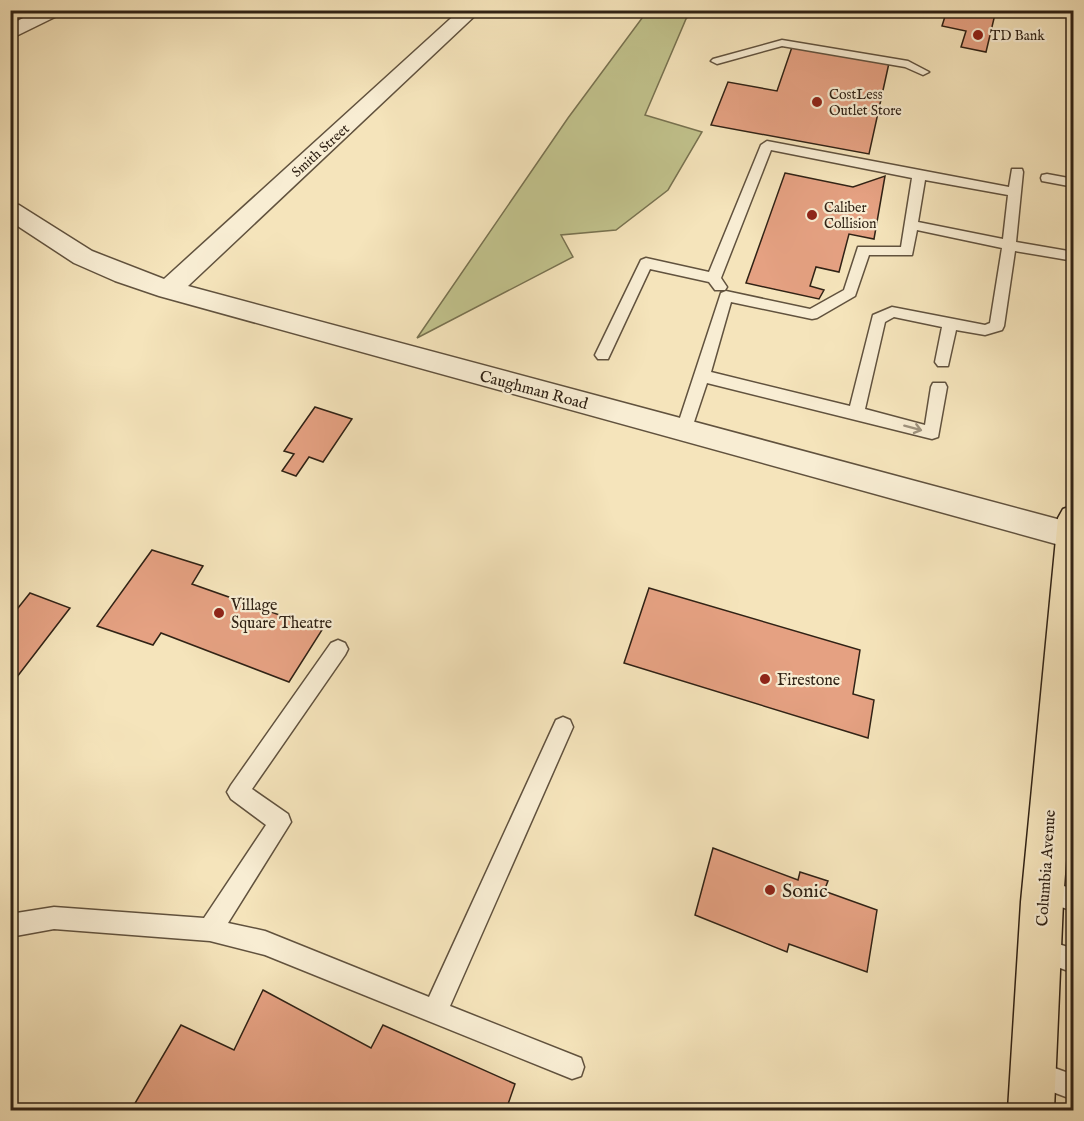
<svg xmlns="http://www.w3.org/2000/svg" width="1084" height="1121" font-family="'IM FELL English',serif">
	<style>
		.green { fill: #c1c28c; stroke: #787250; stroke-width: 1.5 }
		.building { fill: #e5a182; stroke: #302215; stroke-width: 1.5 }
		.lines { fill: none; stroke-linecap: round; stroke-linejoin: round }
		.lane-casing { stroke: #61523e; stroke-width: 3 }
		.street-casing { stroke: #61523e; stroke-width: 3 }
		.primary-casing { stroke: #302215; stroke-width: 3 }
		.lane { fill: #f8edd3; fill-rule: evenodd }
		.street { fill: #f8edd3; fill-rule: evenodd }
		.primary { fill: #f5e4bb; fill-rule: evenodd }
		.oneway { stroke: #9e927e }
		.poi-dot { fill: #8f2418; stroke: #f8edd3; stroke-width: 2 }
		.labels { text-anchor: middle; stroke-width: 4.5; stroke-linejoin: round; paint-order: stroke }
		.far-poi-label { font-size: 14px; fill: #302215; stroke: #f8edd3; text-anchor: start }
		.far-street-label { font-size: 14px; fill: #302215; stroke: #f8edd3 }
		.street-label { font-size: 16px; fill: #302215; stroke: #f8edd3 }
		.poi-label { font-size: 16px; fill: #302215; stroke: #f8edd3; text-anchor: start }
		.near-poi-label { font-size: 20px; fill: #302215; stroke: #f8edd3; text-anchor: start }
	</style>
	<rect width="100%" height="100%" fill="#f5e4bb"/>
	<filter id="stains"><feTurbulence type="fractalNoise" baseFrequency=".00333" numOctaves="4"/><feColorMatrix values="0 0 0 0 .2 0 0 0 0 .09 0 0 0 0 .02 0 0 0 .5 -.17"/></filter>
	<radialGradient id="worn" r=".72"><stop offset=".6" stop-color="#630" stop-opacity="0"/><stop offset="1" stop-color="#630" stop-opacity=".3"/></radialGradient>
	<!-- green -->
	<polygon class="green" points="648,10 693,11 686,19 645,115 702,132 668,190 616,230 561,235 573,257 417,338 568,118"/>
	<!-- building -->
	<g class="building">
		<polygon points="947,10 996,10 986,52 961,47 966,31 942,26"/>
		<polygon points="792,47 889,63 869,154 711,125 728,82 777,91"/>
		<polygon points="785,173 853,187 885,176 874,239 849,234 839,272 816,267 810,286 824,290 819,299 746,283"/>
		<polygon points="315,407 352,419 323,462 309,457 296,476 282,471 294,454 284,451"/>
		<polygon points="152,550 203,566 192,584 322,630 289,682 161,633 153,645 97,626"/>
		<polygon points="649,588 860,650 853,694 874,700 868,738 624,663"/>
		<polygon points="30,593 70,608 10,686 10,618"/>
		<polygon points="713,848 798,880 800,872 828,881 824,891 877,910 867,972 789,944 787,952 695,915"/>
		<polygon points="263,990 371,1048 383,1025 515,1084 506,1110 131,1110 181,1025 234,1050"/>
	</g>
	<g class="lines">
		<defs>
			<g id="lane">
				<polygon points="782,40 908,61 929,72 923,75 905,67 782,46 717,64 711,61 713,59"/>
				<path d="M767,141L1009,187L1012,169H1022L1023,172L1016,242L1074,252V261L1015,251L1004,326L1002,330L985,335L956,330L948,366H938L935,362L942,327L894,317L885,322L865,409L925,425L931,387L933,383H945L947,387L938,437L932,439L707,383L690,434L684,436L678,434L676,430L721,293L726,291L810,309L844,290L858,247H901L912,178L771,150L721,278L727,287L725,290H715L709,282L650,269L608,359H598L595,355L641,260L646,258L709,272L761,145ZM925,180L1008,195L1003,239L918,222ZM917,230L1002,248L990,323L985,325L892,307L873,315L850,406L711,372L731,302L812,319L817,318L855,296L869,255H912Z"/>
				<polygon points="1047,174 1074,179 1074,187 1042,181 1041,178 1042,175"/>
				<polygon points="338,640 345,643 348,649 345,655 252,789 288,814 291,822 228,923 265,931 429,997 556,720 563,717 570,720 573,727 450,1006 581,1058 584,1067 581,1076 572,1079 265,955 210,941 54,929 10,937 10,914 54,907 204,918 266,825 231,799 227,792 231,785 331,643"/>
				<polygon points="1043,880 1074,889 1074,911 1035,899 1032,891 1035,883"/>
				<polygon points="1040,938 1074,949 1074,973 1032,958 1028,950 1032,942"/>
				<polygon points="1035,1061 1074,1075 1074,1100 1026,1082 1023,1073 1026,1064"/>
			</g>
			<g id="street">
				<polygon points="38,10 63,10 61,14 10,39 10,25"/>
				<polygon points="460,10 481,10 188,286 1072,523 1074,549 159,296 115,281 74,263 10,221 10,203 19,205 92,251 164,279"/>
			</g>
			<polygon id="primary" points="1074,505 1074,750 1063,902 1054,1110 1008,1110 1021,902 1058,518 1063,509"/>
		</defs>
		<!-- lane casing -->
		<use href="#lane" class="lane-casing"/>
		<!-- street casing -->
		<use href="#street" class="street-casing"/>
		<!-- primary casing -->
		<use href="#primary" class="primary-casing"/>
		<!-- lane -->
		<use href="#lane" class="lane"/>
		<!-- street -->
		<use href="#street" class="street"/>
		<!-- primary -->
		<use href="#primary" class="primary"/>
	</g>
	<!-- one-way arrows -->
	<defs><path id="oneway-shaft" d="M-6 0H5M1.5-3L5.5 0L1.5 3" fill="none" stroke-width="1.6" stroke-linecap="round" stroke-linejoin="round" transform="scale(1.5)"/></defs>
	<use class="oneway" href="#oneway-shaft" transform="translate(913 428) rotate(15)"/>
	<!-- markers -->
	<g class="poi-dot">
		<circle cx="978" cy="35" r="6"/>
		<circle cx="817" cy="102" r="6"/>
		<circle cx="812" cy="215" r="6"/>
		<circle cx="219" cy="613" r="6"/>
		<circle cx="765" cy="679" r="6"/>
		<circle cx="770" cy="890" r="6"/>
	</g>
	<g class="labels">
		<!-- far-poi labels -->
		<g class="far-poi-label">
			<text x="990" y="40">TD Bank</text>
			<text x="829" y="99">CostLess<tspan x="829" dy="16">Outlet Store</tspan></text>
			<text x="824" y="212">Caliber<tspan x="824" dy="16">Collision</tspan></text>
		</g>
		<!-- far-street labels -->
		<g class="far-street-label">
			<text transform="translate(320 150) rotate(-42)" y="5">Smith Street</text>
		</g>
		<!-- street labels -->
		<g class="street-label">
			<text transform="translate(534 389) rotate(15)" y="6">Caughman Road</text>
			<text transform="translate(1045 868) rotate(-86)" y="6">Columbia Avenue</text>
		</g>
		<!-- poi labels -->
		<g class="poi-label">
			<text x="231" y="610">Village<tspan x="231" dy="18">Square Theatre</tspan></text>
			<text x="777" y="685">Firestone</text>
		</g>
		<!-- near-poi labels -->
		<g class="near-poi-label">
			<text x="782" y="897">Sonic</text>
		</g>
	</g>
	<!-- margin -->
	<rect width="1084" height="1121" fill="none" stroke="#f5e4bb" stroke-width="36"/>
	<rect x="12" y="12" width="1060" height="1097" fill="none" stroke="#302215" stroke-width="3"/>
	<rect x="18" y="18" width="1048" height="1085" fill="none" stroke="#302215" stroke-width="1.5"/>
	<rect width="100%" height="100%" filter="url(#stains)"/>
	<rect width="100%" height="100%" fill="url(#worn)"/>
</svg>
